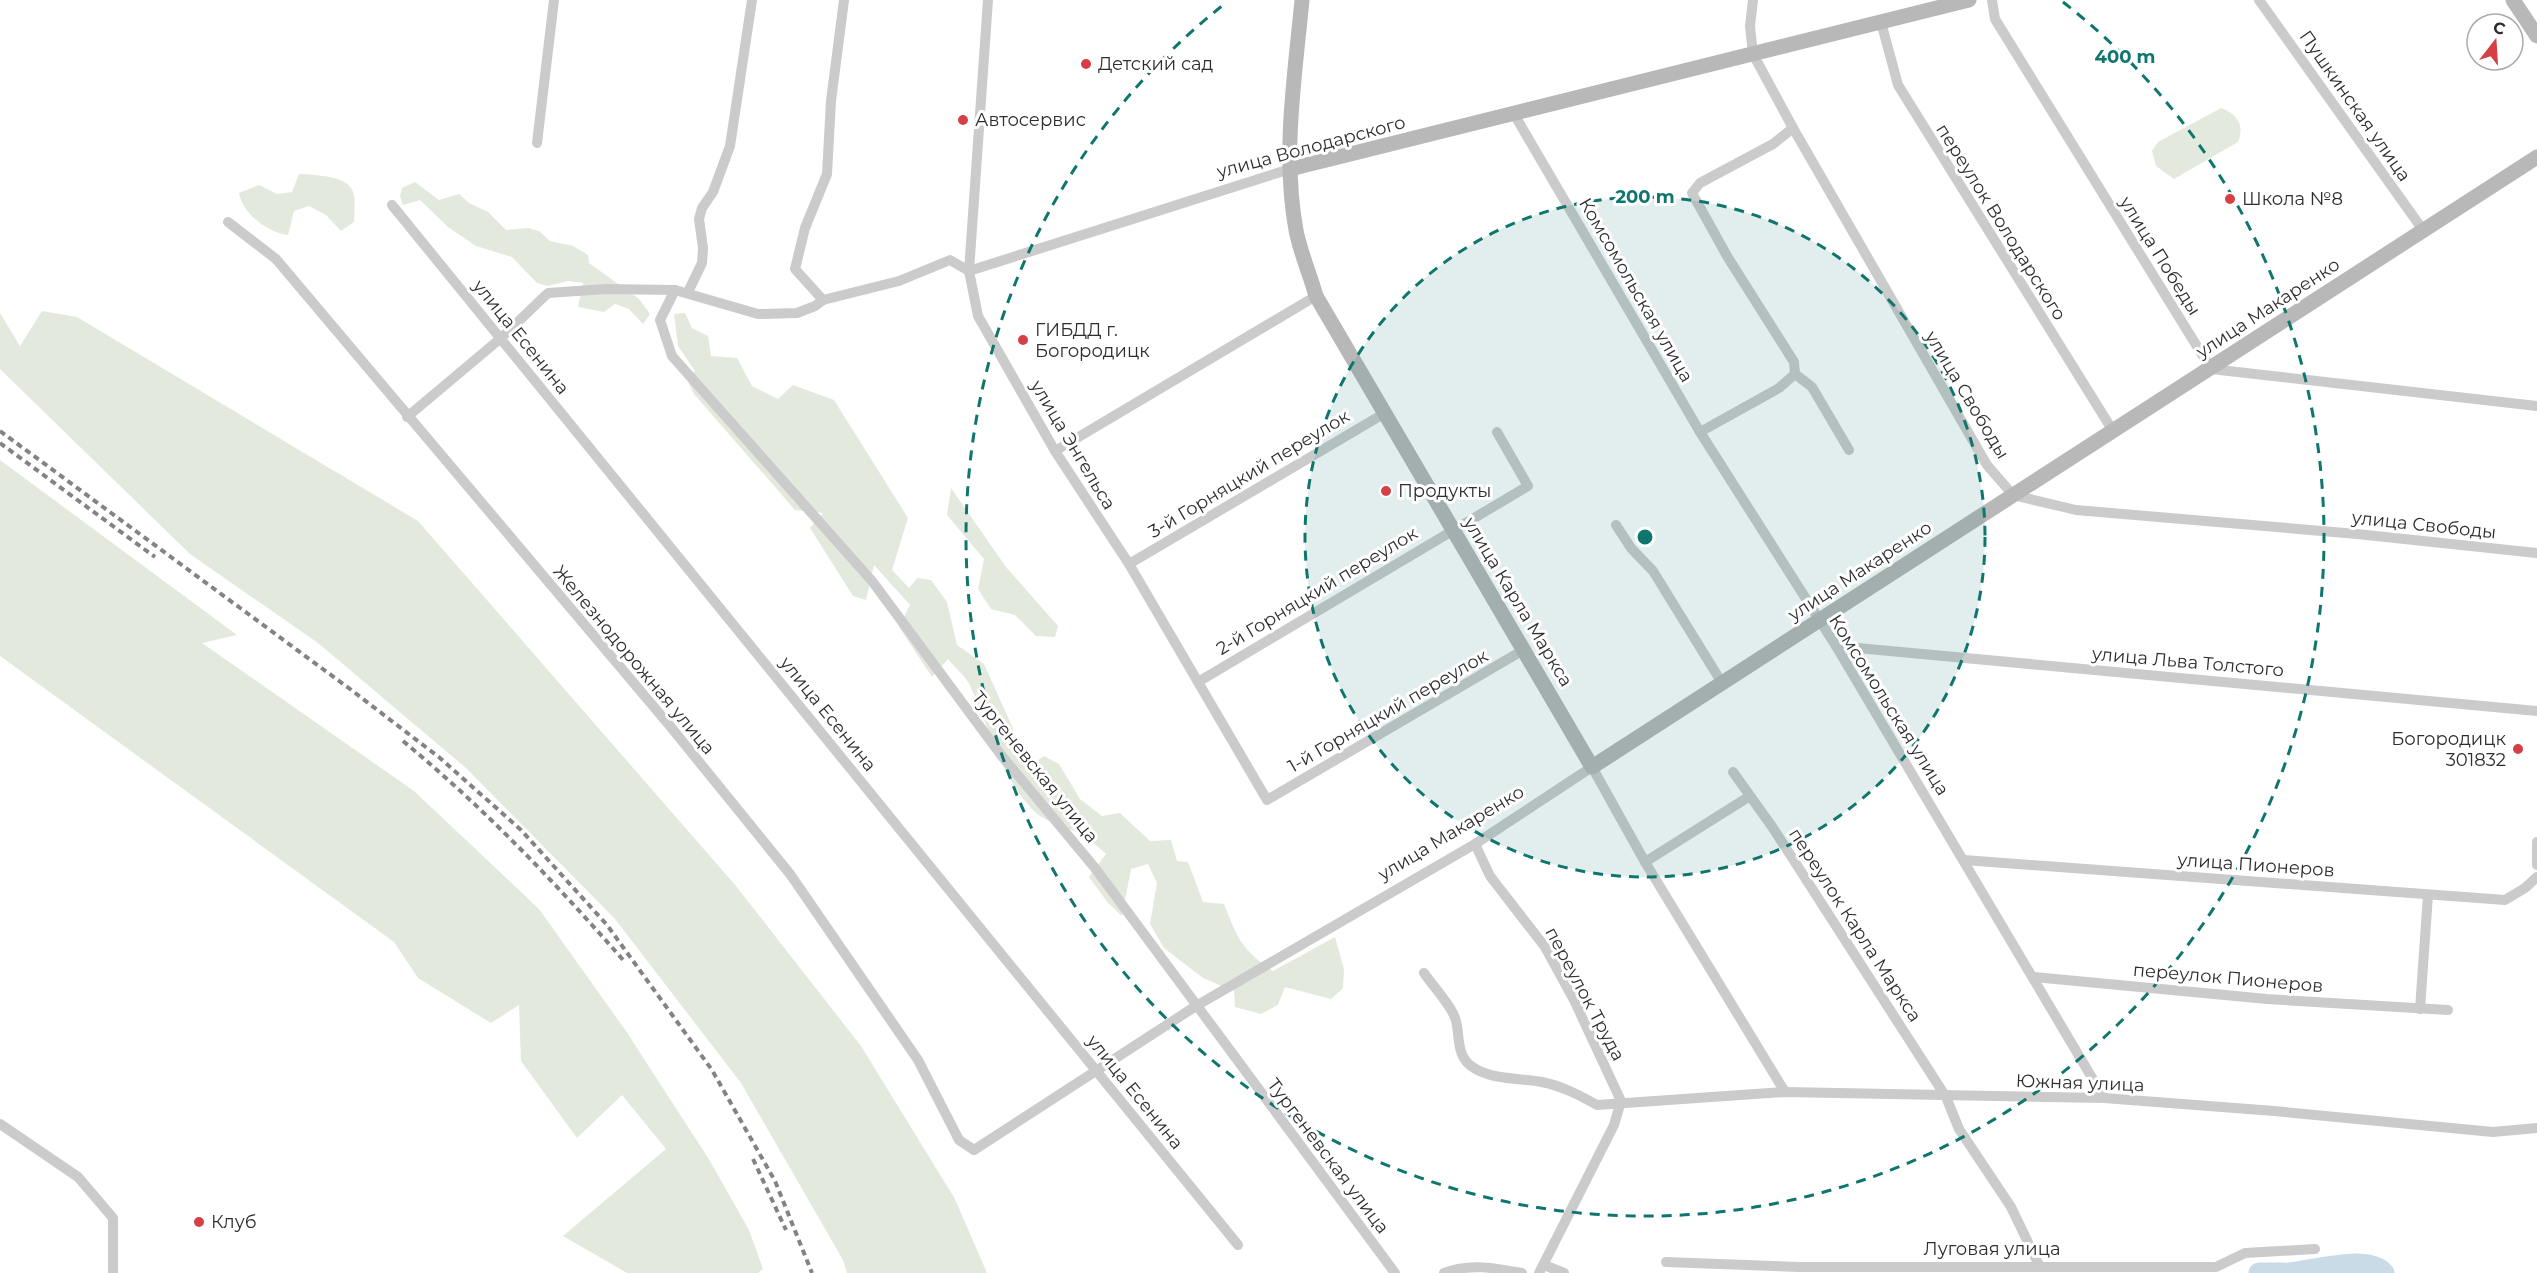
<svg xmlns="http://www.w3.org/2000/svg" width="2537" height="1273" font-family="Montserrat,sans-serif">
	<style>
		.green { fill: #e3eadd }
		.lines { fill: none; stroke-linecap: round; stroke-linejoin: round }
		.river { stroke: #cadbe8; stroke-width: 21 }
		.street { stroke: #cbcbcb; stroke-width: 10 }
		.secondary { stroke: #b8b8b8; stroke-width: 15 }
		.rail { stroke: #838383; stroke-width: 4; stroke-dasharray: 6 4.5; stroke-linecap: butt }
		.ring { fill: none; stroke: #0f766e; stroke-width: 3; stroke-dasharray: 10 8 }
		.poi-dot { fill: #d44045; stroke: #fff; stroke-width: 2 }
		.labels { text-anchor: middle; stroke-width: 6; stroke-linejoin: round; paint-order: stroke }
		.poi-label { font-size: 18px; fill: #2e2e2e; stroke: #fff; text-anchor: start }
		.street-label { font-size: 18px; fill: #2e2e2e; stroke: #fff }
		.centre { fill: #0f766e; stroke: #fff; stroke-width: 3 }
		.ring-label { font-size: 18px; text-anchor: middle; font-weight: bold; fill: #0f766e; stroke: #fff; stroke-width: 6; stroke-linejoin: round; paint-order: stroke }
	</style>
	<rect width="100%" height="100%" fill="#fff"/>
	<!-- green -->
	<g class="green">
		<path d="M2221,108C2237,114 2245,125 2238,142L2174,179L2156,166L2152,151L2158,142Z"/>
		<path d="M299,174C314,175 348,175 353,192C356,200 354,214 354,222L341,231L326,215L309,206L294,211L288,235C267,232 243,214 239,193L259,185L277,194L292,192Z"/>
		<polygon points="415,182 439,200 459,194 469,203 488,212 506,230 528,228 539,231 550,241 573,246 588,255 589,263 639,299 650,314 643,324 629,309 615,304 604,312 578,307 583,283 568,281 548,286 537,283 512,257 476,246 448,227 420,200 403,205 400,196 402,188"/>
		<polygon points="42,311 77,317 418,521 736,886 861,1046 955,1199 987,1273 847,1273 843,1260 741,1083 615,919 466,768 318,643 190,554 0,369 0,313 20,346"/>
		<path d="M685,313L692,328L708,336L711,356L737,358L752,386L778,399L793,385L834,400L908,518L892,570L909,588L917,578L931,580L947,602L957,645L984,664L1030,766L1044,756L1059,764L1080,799L1102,816L1120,813L1150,841L1171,840L1177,861L1188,862L1203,902L1224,904C1238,939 1241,949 1273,971L1335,937L1344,969L1343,988L1331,999L1285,987L1278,1005L1261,1014L1235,1007L1234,991L1203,978L1164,948L1150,924L1157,883L1148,864L1131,869L1122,916L1108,903L1089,877L1106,854C1099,848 1092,841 1085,836C1069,827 1044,823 1032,809C999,774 990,729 971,688C967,677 955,668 948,659L932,677L899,627L910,605L874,565L866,600L853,596L810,528L823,513L795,510L694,394L686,378L695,371L678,346L674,314Z"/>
		<polygon points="0,460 237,635 202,643 414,791 539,909 626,1031 710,1161 749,1230 763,1269 758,1273 627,1273 563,1236 666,1149 622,1095 577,1138 521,1061 519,1005 491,1023 418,978 394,942 0,656"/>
		<polygon points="951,488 1006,567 1058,626 1055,637 1036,636 1015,615 991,609 978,589 984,559 947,515"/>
	</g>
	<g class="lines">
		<!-- river -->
		<g class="river">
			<polyline points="2259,1273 2283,1273"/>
			<path d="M2289,1273C2312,1271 2368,1254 2384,1273"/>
		</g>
		<!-- street -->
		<g class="street">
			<polyline points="988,0 969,271 978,316 1055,451 1129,564 1267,800 1525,649"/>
			<polyline points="1753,0 1750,26 1753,54 1793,128 1987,465 2013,495 2076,510 2357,534 2537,553"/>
			<polyline points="1992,0 1995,19 2211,369 2537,406"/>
			<polyline points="2259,0 2423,230"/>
			<polyline points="1881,22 1898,85 2113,431"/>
			<polyline points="1514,114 1700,432 1836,646 2104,1098"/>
			<polyline points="1793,128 1773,144 1700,183 1692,193 1727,256 1794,362 1795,374"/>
			<polyline points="537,143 554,0"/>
			<polyline points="392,205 1238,1245"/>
			<polyline points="228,222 276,259 670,726 790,874 918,1060 959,1140 974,1150 1196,1006 1475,844 1592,767 1645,862 1785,1092"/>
			<polyline points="675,290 660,320 672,356 872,581 1001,755 1095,868 1395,1273"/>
			<polyline points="688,292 702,263 703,248 699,219 702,208 713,192 730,146 752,0"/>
			<polyline points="823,300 795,269 805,228 827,174 831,101 844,0"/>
			<polyline points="1795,374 1812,387 1849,450"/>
			<polyline points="407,417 501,338 548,293 606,289 675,290 758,314 797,313 815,306 823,300 899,281 950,260 969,271 1290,169"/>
			<polyline points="1700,432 1779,388 1795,374"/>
			<polyline points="1055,451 1316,296"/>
			<polyline points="1616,525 1631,548 1653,571 1722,683"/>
			<polyline points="1129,564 1385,413"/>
			<polyline points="1836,646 2537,711"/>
			<polyline points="1198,682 1528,486 1497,432"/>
			<polyline points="1733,772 1773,828 1946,1097 1959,1129 2011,1207 2039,1265"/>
			<polyline points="2537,842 2537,865"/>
			<polyline points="1475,844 1490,876 1545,947 1574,1000 1621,1101"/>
			<polyline points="1964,860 2505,900 2525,888 2537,877"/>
			<polyline points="1645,862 1750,796"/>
			<path d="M1424,973C1432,985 1451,1005 1455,1018C1461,1033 1454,1056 1474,1068C1493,1080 1521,1078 1542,1082C1562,1086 1579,1095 1597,1105L1785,1092L2104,1098L2274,1111L2493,1132L2537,1128"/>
			<polyline points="2034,977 2267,999 2448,1010"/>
			<polyline points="2420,1009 2428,895"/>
			<polyline points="0,1124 78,1177 113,1218 113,1273"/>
			<polyline points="1666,1262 1800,1267 2216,1267 2245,1253 2315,1249"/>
			<polyline points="1544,1265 1564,1273"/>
			<path d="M1444,1273C1469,1263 1496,1268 1522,1273"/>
			<polyline points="1539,1273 1614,1125 1621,1101"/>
		</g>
		<!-- secondary -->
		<g class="secondary">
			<path d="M1302,0C1295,75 1282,154 1296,230C1300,252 1310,274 1316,296L1592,767L2537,157"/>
			<polyline points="2513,0 2537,36"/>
			<polyline points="1290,169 1969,0"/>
		</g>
		<!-- rail -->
		<g class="rail">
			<polyline points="0,431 350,689 440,758 521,830 607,925 712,1070 775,1181 812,1273"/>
			<polyline points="0,443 155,557"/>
			<path d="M403,741C485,809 553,880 624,961"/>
			<polyline points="753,1159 786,1230"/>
		</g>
	</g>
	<!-- distance rings -->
	<circle cx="1645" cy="537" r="340" fill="#0f766e" fill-opacity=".12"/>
	<g class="ring">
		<circle cx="1645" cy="537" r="340"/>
		<path d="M2063 2A679 679 0 1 1 1227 2"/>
	</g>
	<!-- markers -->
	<g class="poi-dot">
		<circle cx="1086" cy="64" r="6"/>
		<circle cx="963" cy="120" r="6"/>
		<circle cx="2230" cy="199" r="6"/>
		<circle cx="1023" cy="340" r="6"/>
		<circle cx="1386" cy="491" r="6"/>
		<circle cx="2518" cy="749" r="6"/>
		<circle cx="199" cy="1222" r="6"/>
	</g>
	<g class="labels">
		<!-- poi labels -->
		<g class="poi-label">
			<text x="1098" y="70">Детский сад</text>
			<text x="975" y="126">Автосервис</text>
			<text x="2242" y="205">Школа №8</text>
			<text x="1035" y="336">ГИБДД г.<tspan x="1035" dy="21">Богородицк</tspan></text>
			<text x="1398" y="497">Продукты</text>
			<text x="2506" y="745" text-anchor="end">Богородицк<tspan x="2506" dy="21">301832</tspan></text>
			<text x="211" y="1228">Клуб</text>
		</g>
		<!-- street labels -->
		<g class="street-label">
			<text transform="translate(2355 106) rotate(55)" y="6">Пушкинская улица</text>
			<text transform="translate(1311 147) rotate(-15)" y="6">улица Володарского</text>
			<text transform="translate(2001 222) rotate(58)" y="6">переулок Володарского</text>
			<text transform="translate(2160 256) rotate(58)" y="6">улица Победы</text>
			<text transform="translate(1636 290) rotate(60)" y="6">Комсомольская улица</text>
			<text transform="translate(2268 308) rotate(-33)" y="6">улица Макаренко</text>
			<text transform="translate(521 337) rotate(51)" y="6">улица Есенина</text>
			<text transform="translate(1967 395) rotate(59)" y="6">улица Свободы</text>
			<text transform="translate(1073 445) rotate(59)" y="6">улица Энгельса</text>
			<text transform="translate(1249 474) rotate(-31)" y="6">3-й Горняцкий переулок</text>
			<text transform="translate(2424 525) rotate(6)" y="6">улица Свободы</text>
			<text transform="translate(1860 571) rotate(-33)" y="6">улица Макаренко</text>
			<text transform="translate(1317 591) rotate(-31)" y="6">2-й Горняцкий переулок</text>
			<text transform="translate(1518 602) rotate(59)" y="6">улица Карла Маркса</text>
			<text transform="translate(634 660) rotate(50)" y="6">Железнодорожная улица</text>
			<text transform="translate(2188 662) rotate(5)" y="6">улица Льва Толстого</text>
			<text transform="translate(1889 705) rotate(58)" y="6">Комсомольская улица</text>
			<text transform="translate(1388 711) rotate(-30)" y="6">1-й Горняцкий переулок</text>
			<text transform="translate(828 714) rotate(51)" y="6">улица Есенина</text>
			<text transform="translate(1035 767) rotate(51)" y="6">Тургеневская улица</text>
			<text transform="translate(1451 833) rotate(-31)" y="6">улица Макаренко</text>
			<text transform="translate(2256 865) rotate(4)" y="6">улица Пионеров</text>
			<text transform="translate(1855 925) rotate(57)" y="6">переулок Карла Маркса</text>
			<text transform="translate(2228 978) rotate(5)" y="6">переулок Пионеров</text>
			<text transform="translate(1585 994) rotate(62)" y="6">переулок Труда</text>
			<text transform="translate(2080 1083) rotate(2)" y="6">Южная улица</text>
			<text transform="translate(1135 1092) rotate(51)" y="6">улица Есенина</text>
			<text transform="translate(1328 1156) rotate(53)" y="6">Тургеневская улица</text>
			<text x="1992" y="1255">Луговая улица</text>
		</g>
	</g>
	<circle cx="1645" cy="537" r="9" class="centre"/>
	<g class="ring-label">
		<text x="2125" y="63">400 m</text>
		<text x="1645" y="203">200 m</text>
	</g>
	<!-- north arrow -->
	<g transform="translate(2495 42) rotate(17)"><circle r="28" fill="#ffffff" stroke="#ababab" stroke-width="1.5"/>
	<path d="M0-4.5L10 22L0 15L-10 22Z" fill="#d44045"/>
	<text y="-9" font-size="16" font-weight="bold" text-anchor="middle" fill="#2e2e2e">С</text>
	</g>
</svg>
